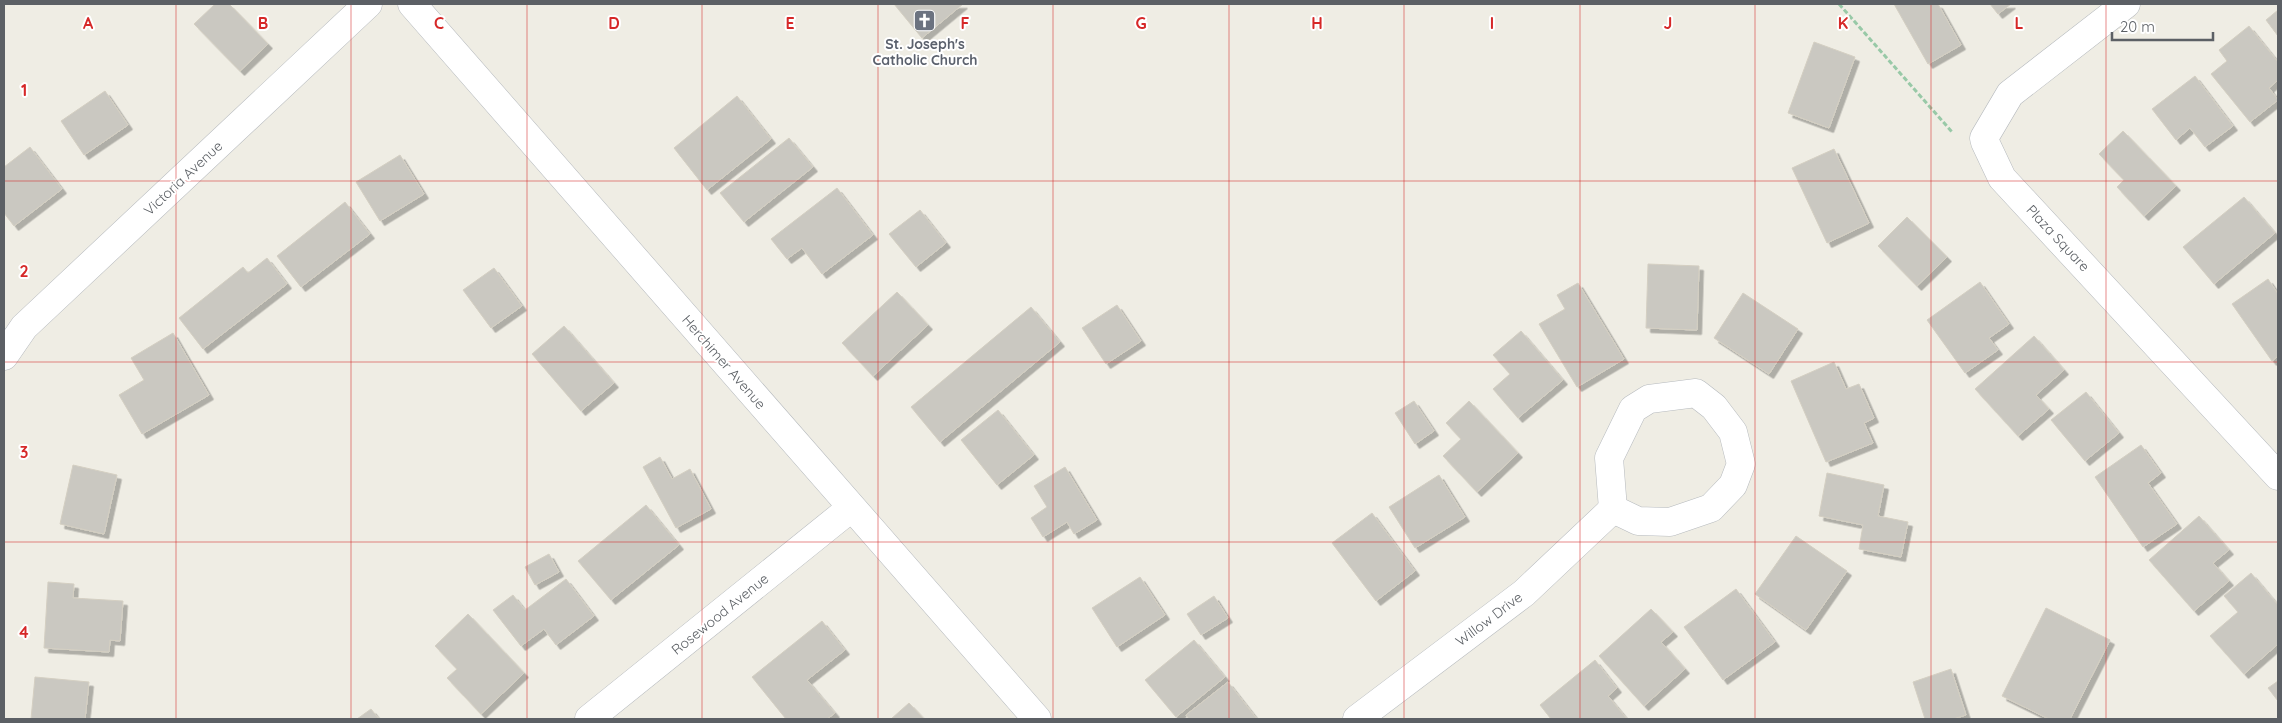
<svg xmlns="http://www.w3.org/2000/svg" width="2282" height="723" font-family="Quicksand,sans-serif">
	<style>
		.building { fill: #cac8c1; stroke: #d4cfc2; filter: url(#shadow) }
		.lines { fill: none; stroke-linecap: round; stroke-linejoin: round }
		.minor-casing { stroke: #b6babe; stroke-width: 29 }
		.path { stroke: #98c9a7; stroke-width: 3; stroke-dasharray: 5 2.5; stroke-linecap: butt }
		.minor { stroke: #fff; stroke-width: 28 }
		.grid { fill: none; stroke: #d62828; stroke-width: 1; stroke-opacity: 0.55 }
		.labels { text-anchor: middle; stroke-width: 4; stroke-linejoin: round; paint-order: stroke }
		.worship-label { font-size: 14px; font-weight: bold; fill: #5b616d; stroke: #fff }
		.street-label { font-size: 14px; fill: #5c6065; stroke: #fff }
		.grid-label { font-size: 16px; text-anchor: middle; font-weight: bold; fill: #d62828; stroke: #fff; stroke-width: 4; stroke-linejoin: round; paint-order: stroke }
	</style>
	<defs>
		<filter id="shadow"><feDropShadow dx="4.5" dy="4.5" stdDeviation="0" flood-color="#0004"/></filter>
	</defs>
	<rect width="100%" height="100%" fill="#efede4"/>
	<!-- building -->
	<g class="building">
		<polygon points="215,4 229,4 268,44 240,71 194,24"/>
		<polygon points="894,4 963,4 922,38"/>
		<polygon points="1894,4 1938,4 1961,45 1928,64"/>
		<polygon points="1990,4 2011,4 1998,14"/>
		<polygon points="2278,10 2278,36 2266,20"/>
		<polygon points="2249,26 2278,62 2278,80 2269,88 2278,100 2250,122 2211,74 2227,61 2219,50"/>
		<polygon points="1814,42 1855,57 1829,128 1788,113"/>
		<polygon points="2195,76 2233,126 2205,147 2190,128 2176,140 2152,109"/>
		<polygon points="105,91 128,125 84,155 61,121"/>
		<polygon points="737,96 771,139 707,190 674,148"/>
		<polygon points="2123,131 2176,186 2144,216 2117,187 2124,180 2099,154"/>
		<polygon points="789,138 813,167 744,222 720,193"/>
		<polygon points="30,147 62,189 14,226 4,213 4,167"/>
		<polygon points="1834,149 1869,223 1827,243 1792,168"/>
		<polygon points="400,155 424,194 380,221 356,182"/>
		<polygon points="837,188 873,235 822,274 802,248 787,259 771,239"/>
		<polygon points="2244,197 2275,233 2214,284 2183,247"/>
		<polygon points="345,202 370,234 301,287 277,256"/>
		<polygon points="920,210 946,243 916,267 889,234"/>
		<polygon points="1907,217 1947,257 1917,286 1878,246"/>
		<polygon points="267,258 287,284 203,349 179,318 243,267 248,273"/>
		<polygon points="1648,264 1699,266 1697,330 1646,328"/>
		<polygon points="494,268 522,306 491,328 463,290"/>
		<polygon points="2268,279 2278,294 2278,356 2272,361 2232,304"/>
		<polygon points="1980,282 2009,324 1989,338 1998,350 1965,373 1927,320"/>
		<polygon points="1578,283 1624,359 1577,387 1539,324 1565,309 1557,295"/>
		<polygon points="897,292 928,325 873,376 842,343"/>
		<polygon points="1743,293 1798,329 1769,374 1714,338"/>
		<polygon points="1117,305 1141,341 1106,364 1082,328"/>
		<polygon points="1031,307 1060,342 940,442 911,407"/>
		<polygon points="564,326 614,383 581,411 532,354"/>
		<polygon points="1521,331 1563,380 1518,418 1493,389 1510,374 1493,355"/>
		<polygon points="173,333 209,395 142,434 119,395 144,380 131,358"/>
		<polygon points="2034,336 2064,370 2036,395 2049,409 2018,436 1975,389"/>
		<polygon points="1834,362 1846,389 1859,384 1874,418 1864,423 1873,443 1826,462 1791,381"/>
		<polygon points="2086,392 2119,433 2085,461 2051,420"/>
		<polygon points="1414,401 1434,431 1415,444 1395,413"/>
		<polygon points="1469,401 1518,453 1477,492 1443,456 1461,439 1446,423"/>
		<polygon points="998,410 1034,455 997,485 961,440"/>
		<polygon points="2141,445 2161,473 2148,483 2177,524 2143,547 2095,477"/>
		<polygon points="660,457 672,479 690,469 711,509 676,528 643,467"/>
		<polygon points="73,465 117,475 104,534 60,524"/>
		<polygon points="1065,467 1097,520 1074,534 1067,522 1043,537 1031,518 1047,507 1034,486"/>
		<polygon points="1827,473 1884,485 1878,516 1908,522 1901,557 1859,549 1863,525 1819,516"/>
		<polygon points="1439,475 1465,517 1415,548 1389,507"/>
		<polygon points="646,505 679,545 611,600 578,561"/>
		<polygon points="1372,513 1415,571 1376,601 1332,543"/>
		<polygon points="2199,516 2229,550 2213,563 2229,581 2194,611 2149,560"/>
		<polygon points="1796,536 1847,571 1806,630 1755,594"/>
		<polygon points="549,554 559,572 535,585 525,567"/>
		<polygon points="2251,573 2278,605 2278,644 2244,674 2210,636 2238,612 2224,596"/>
		<polygon points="1140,577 1165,615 1117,647 1092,608"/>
		<polygon points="566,579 594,616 556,645 544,629 521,646 493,610 513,595 525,610"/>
		<polygon points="48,582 74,584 73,598 123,601 120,641 110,640 109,652 44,648"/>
		<polygon points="1736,589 1775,642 1723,680 1684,627"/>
		<polygon points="1214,596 1228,618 1201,635 1187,614"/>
		<polygon points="2046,608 2110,640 2070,719 2049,719 2002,696"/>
		<polygon points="1651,609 1673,632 1661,642 1685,669 1644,706 1599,656"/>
		<polygon points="468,614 524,673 481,714 447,678 457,669 435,646"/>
		<polygon points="822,621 845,650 807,680 835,713 827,719 786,719 752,677"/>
		<polygon points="1194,640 1225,677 1176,717 1145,680"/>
		<polygon points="1595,660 1617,688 1608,696 1627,719 1551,719 1540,705"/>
		<polygon points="1951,669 1966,715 1953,719 1925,719 1913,682"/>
		<polygon points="35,677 89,682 85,719 31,719"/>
		<polygon points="2278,681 2278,701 2268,688"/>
		<polygon points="1228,682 1257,719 1189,719 1186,715"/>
		<polygon points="909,703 924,719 891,719"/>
		<polygon points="371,709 379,719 357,719"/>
	</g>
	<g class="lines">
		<defs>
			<g id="minor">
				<polyline points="412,4 1037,719"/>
				<polyline points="2126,4 2010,94 1984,138 1985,142 2002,178 2278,476"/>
				<polyline points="4,356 24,327 368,4"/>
				<polygon points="1696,393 1714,407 1733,432 1741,464 1733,485 1711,508 1670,522 1638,521 1613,509 1609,458 1633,409 1649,399"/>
				<polyline points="589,719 851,508"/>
				<polyline points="1357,719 1524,593 1613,509"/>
			</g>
		</defs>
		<!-- minor casing -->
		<use href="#minor" class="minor-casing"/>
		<!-- path -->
		<polyline class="path" points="1839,4 1953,133"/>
		<!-- minor -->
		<use href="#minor" class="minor"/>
	</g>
	<!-- grid -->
	<path class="grid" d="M176,4V719M351,4V719M527,4V719M702,4V719M878,4V719M1053,4V719M1229,4V719M1404,4V719M1580,4V719M1755,4V719M1931,4V719M2106,4V719M4,181H2278M4,362H2278M4,542H2278"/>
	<!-- icons -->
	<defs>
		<symbol id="church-square" viewBox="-11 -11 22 22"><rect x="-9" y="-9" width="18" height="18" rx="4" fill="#6b7280" stroke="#fff"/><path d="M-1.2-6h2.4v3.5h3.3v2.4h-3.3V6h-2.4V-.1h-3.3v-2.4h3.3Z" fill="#fff"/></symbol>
	</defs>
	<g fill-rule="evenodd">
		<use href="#church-square" x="912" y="8" width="25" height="25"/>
	</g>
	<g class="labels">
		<!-- worship labels -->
		<g class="worship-label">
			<text x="925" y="49">St. Joseph's<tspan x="925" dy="16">Catholic Church</tspan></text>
		</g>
		<!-- street labels -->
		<g class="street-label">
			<text transform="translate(183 178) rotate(-43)" y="5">Victoria Avenue</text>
			<text transform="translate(2058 238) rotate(47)" y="5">Plaza Square</text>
			<text transform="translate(724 362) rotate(49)" y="5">Herchimer Avenue</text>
			<text transform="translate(720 614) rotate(-39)" y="5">Rosewood Avenue</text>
			<text transform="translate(1489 619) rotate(-37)" y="5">Willow Drive</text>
		</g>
	</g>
	<g class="grid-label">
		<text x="88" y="29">A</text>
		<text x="263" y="29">B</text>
		<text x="439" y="29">C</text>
		<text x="614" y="29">D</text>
		<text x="790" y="29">E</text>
		<text x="965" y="29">F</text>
		<text x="1141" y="29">G</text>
		<text x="1317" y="29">H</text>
		<text x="1492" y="29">I</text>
		<text x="1668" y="29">J</text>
		<text x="1843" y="29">K</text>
		<text x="2019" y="29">L</text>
		<text x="24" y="96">1</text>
		<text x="24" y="277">2</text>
		<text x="24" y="458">3</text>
		<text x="24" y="638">4</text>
	</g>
	<!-- border -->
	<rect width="2282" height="723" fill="none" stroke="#5c6065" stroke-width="10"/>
	<!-- scale -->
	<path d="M2112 32v8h101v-8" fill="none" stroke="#5c6065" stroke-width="2.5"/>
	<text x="2120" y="32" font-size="15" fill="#5c6065" stroke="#ffffff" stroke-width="4" paint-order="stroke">20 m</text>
</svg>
